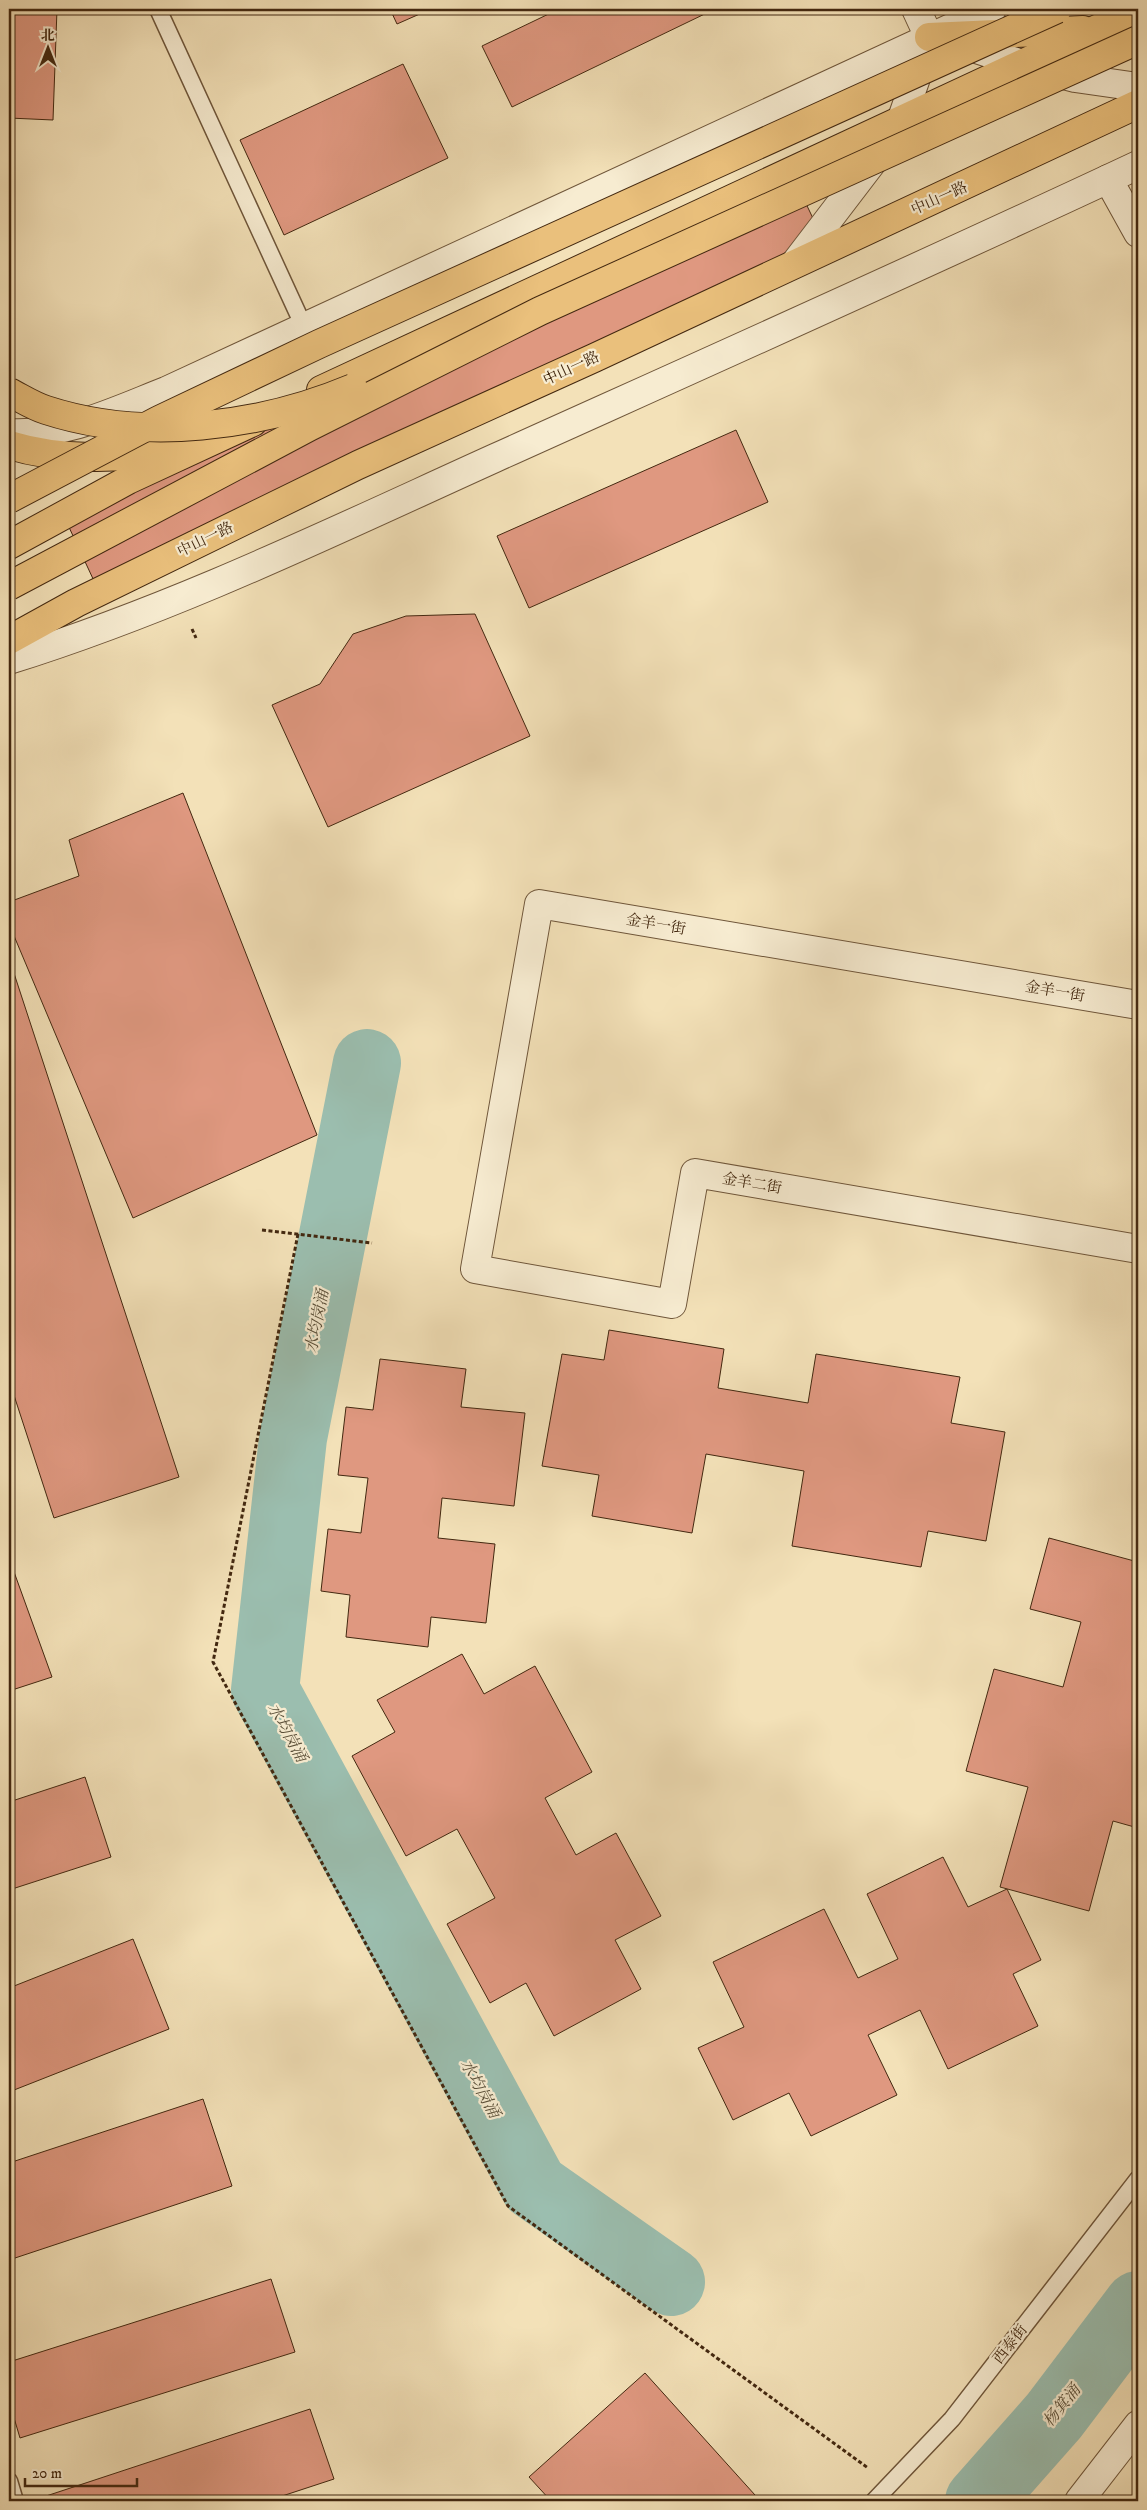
<svg xmlns="http://www.w3.org/2000/svg" width="1147" height="2510" font-family="'IM FELL DW Pica','Noto Serif SC',serif">
	<style>
		.lines { fill: none; stroke-linecap: round; stroke-linejoin: round }
		.river { stroke: #9bbeaf; stroke-width: 68 }
		.building { fill: #df9880; stroke: #432810 }
		.service-casing { stroke: #6f563a; stroke-width: 19 }
		.minor-casing { stroke: #6f563a; stroke-width: 30 }
		.tertiary-casing { stroke: #6f563a; stroke-width: 30 }
		.primary-casing { stroke: #432810; stroke-width: 30 }
		.path { stroke: #432810; stroke-width: 3; stroke-dasharray: 4 2.5; stroke-linecap: butt }
		.service { stroke: #f7ecd1; stroke-width: 16 }
		.minor { stroke: #f7ecd1; stroke-width: 28 }
		.tertiary { stroke: #f7ecd1; stroke-width: 28 }
		.primary { stroke: #eac07c; stroke-width: 28 }
		.trunk-bridge-casing { stroke: #432810; stroke-width: 30; stroke-linecap: butt }
		.trunk-bridge { stroke: #eac07c; stroke-width: 28 }
		.labels { text-anchor: middle; stroke-width: 4.5; stroke-linejoin: round; paint-order: stroke }
		.street-label { font-size: 15px; fill: #432810; stroke: #f7ecd1 }
		.water-label { font-size: 16px; font-style: italic; fill: #594e38; stroke: #f7ecd1 }
	</style>
	<rect width="100%" height="100%" fill="#f3e1b8"/>
	<filter id="stains"><feTurbulence type="fractalNoise" baseFrequency=".004" numOctaves="4"/><feColorMatrix values="0 0 0 0 .2 0 0 0 0 .09 0 0 0 0 .02 0 0 0 .5 -.17"/></filter>
	<radialGradient id="worn" r=".72"><stop offset=".6" stop-color="#630" stop-opacity="0"/><stop offset="1" stop-color="#630" stop-opacity=".3"/></radialGradient>
	<g class="lines">
		<!-- river -->
		<g class="river">
			<polyline points="367,1063 293,1438 265,1690 534,2186 671,2282"/>
			<polyline points="979,2501 1054,2416 1138,2305"/>
		</g>
	</g>
	<!-- building -->
	<g class="building">
		<polygon points="9,9 57,9 53,120 9,118"/>
		<polygon points="390,9 431,9 397,24"/>
		<polygon points="559,9 715,9 512,107 482,46"/>
		<polygon points="403,64 448,158 284,235 240,140"/>
		<polygon points="789,168 830,254 101,596 61,510"/>
		<polygon points="736,430 768,502 529,608 497,536"/>
		<polygon points="475,614 530,736 328,827 272,705 320,684 353,634 406,616"/>
		<polygon points="183,793 317,1135 133,1218 9,924 9,902 79,876 69,840"/>
		<polygon points="9,958 179,1477 54,1518 9,1380"/>
		<polygon points="609,1330 724,1349 718,1388 808,1403 816,1354 960,1377 951,1423 1005,1432 986,1541 928,1531 921,1567 792,1546 804,1471 706,1454 692,1533 592,1516 599,1475 542,1466 562,1354 604,1360"/>
		<polygon points="380,1359 466,1369 461,1407 525,1413 514,1506 442,1498 438,1538 495,1544 486,1623 431,1617 428,1647 346,1637 350,1595 321,1591 328,1529 361,1533 368,1478 338,1475 346,1407 373,1410"/>
		<polygon points="1049,1538 1138,1562 1138,1828 1113,1821 1089,1911 1000,1887 1028,1787 966,1771 994,1669 1063,1687 1081,1622 1030,1609"/>
		<polygon points="9,1558 52,1677 9,1691"/>
		<polygon points="462,1654 484,1694 535,1666 592,1772 545,1798 576,1855 616,1833 661,1916 615,1940 641,1989 554,2036 526,1983 490,2003 447,1924 495,1898 457,1829 406,1856 352,1756 395,1732 377,1700"/>
		<polygon points="85,1777 111,1857 9,1890 9,1802"/>
		<polygon points="943,1857 968,1907 1007,1889 1041,1960 1013,1974 1038,2026 948,2069 920,2010 868,2035 897,2095 811,2136 789,2093 733,2120 698,2048 744,2027 713,1962 824,1909 858,1978 898,1959 867,1894"/>
		<polygon points="133,1939 169,2029 9,2092 9,1988"/>
		<polygon points="203,2099 232,2186 9,2260 9,2163"/>
		<polygon points="271,2279 295,2352 20,2438 9,2401 9,2362"/>
		<polygon points="645,2373 755,2495 748,2501 551,2501 529,2477"/>
		<polygon points="310,2409 334,2479 267,2501 31,2501"/>
	</g>
	<g class="lines">
		<defs>
			<g id="service">
				<polyline points="158,9 304,327"/>
				<polyline points="9,2481 15,2501"/>
				<polyline points="874,2501 952,2419 1138,2179"/>
			</g>
			<g id="minor">
				<polyline points="1108,179 1138,233"/>
				<polyline points="1138,1005 539,904 475,1269 672,1304 695,1173 1138,1249"/>
			</g>
			<g id="tertiary">
				<polyline points="916,9 929,37"/>
				<polyline points="955,42 1022,64 1075,78 1138,87"/>
				<polyline points="796,262 890,139 901,121 924,55"/>
				<path d="M9,433C65,436 115,411 166,391L992,9"/>
				<path d="M9,660C176,608 336,530 495,458C710,361 925,265 1138,165"/>
				<polyline points="1079,2501 1138,2425"/>
			</g>
			<g id="primary">
				<polyline points="929,37 1083,30"/>
				<polyline points="321,390 1138,10"/>
				<path d="M9,445C62,461 117,459 172,451"/>
				<polyline points="9,545 128,480 253,422"/>
				<polyline points="9,640 76,603 358,465 594,358 1138,104"/>
			</g>
		</defs>
		<!-- service casing -->
		<use href="#service" class="service-casing"/>
		<!-- minor casing -->
		<use href="#minor" class="minor-casing"/>
		<!-- tertiary casing -->
		<use href="#tertiary" class="tertiary-casing"/>
		<!-- primary casing -->
		<use href="#primary" class="primary-casing"/>
		<!-- path -->
		<g class="path">
			<polyline points="192,629 196,638"/>
			<polyline points="262,1230 372,1243"/>
			<polyline points="298,1234 213,1662 508,2206 868,2468"/>
		</g>
		<!-- service -->
		<use href="#service" class="service"/>
		<!-- minor -->
		<use href="#minor" class="minor"/>
		<!-- tertiary -->
		<use href="#tertiary" class="tertiary"/>
		<!-- primary -->
		<use href="#primary" class="primary"/>
		<defs>
			<g id="trunk-bridge">
				<path d="M9,392C21,398 33,406 46,410C144,442 260,427 353,388"/>
				<polyline points="9,499 159,420 319,344 1057,9"/>
				<polyline points="9,586 309,427 540,311 1138,40"/>
			</g>
		</defs>
		<!-- trunk-bridge casing -->
		<use href="#trunk-bridge" class="trunk-bridge-casing"/>
		<!-- trunk-bridge -->
		<use href="#trunk-bridge" class="trunk-bridge"/>
	</g>
	<g class="labels">
		<!-- street labels -->
		<g class="street-label">
			<text transform="translate(939 198) rotate(-24)" y="5">中山一路</text>
			<text transform="translate(571 368) rotate(-25)" y="5">中山一路</text>
			<text transform="translate(205 539) rotate(-26)" y="5">中山一路</text>
			<text transform="translate(656 924) rotate(10)" y="5">金羊一街</text>
			<text transform="translate(1055 991) rotate(10)" y="5">金羊一街</text>
			<text transform="translate(752 1183) rotate(10)" y="5">金羊二街</text>
			<text transform="translate(1010 2344) rotate(-52)" y="5">西泰街</text>
		</g>
		<!-- water labels -->
		<g class="water-label">
			<text transform="translate(316 1321) rotate(-79)" y="6">水均岗涌</text>
			<text transform="translate(288 1732) rotate(61)" y="6">水均岗涌</text>
			<text transform="translate(481 2088) rotate(61)" y="6">水均岗涌</text>
			<text transform="translate(1061 2405) rotate(-51)" y="6">杨箕涌</text>
		</g>
	</g>
	<!-- margin -->
	<rect width="1147" height="2510" fill="none" stroke="#f3e1b8" stroke-width="30"/>
	<rect x="10" y="10" width="1127" height="2490" fill="none" stroke="#432810" stroke-width="2.5"/>
	<rect x="15" y="15" width="1117" height="2480" fill="none" stroke="#432810"/>
	<!-- north arrow -->
	<g transform="translate(48 48)" stroke="#f7ecd1" stroke-width="4" paint-order="stroke">
	<path d="M0-4L9 19L0 12L-9 19Z" fill="#432810"/>
	<text y="-8" font-size="14" font-weight="bold" text-anchor="middle" fill="#432810">北</text>
	</g>
	<!-- scale -->
	<path d="M25 2478v8h112v-8" fill="none" stroke="#432810" stroke-width="2.5"/>
	<text x="32" y="2478" font-size="15" fill="#432810" stroke="#f7ecd1" stroke-width="4" paint-order="stroke">20 m</text>
	<rect width="100%" height="100%" filter="url(#stains)"/>
	<rect width="100%" height="100%" fill="url(#worn)"/>
</svg>
